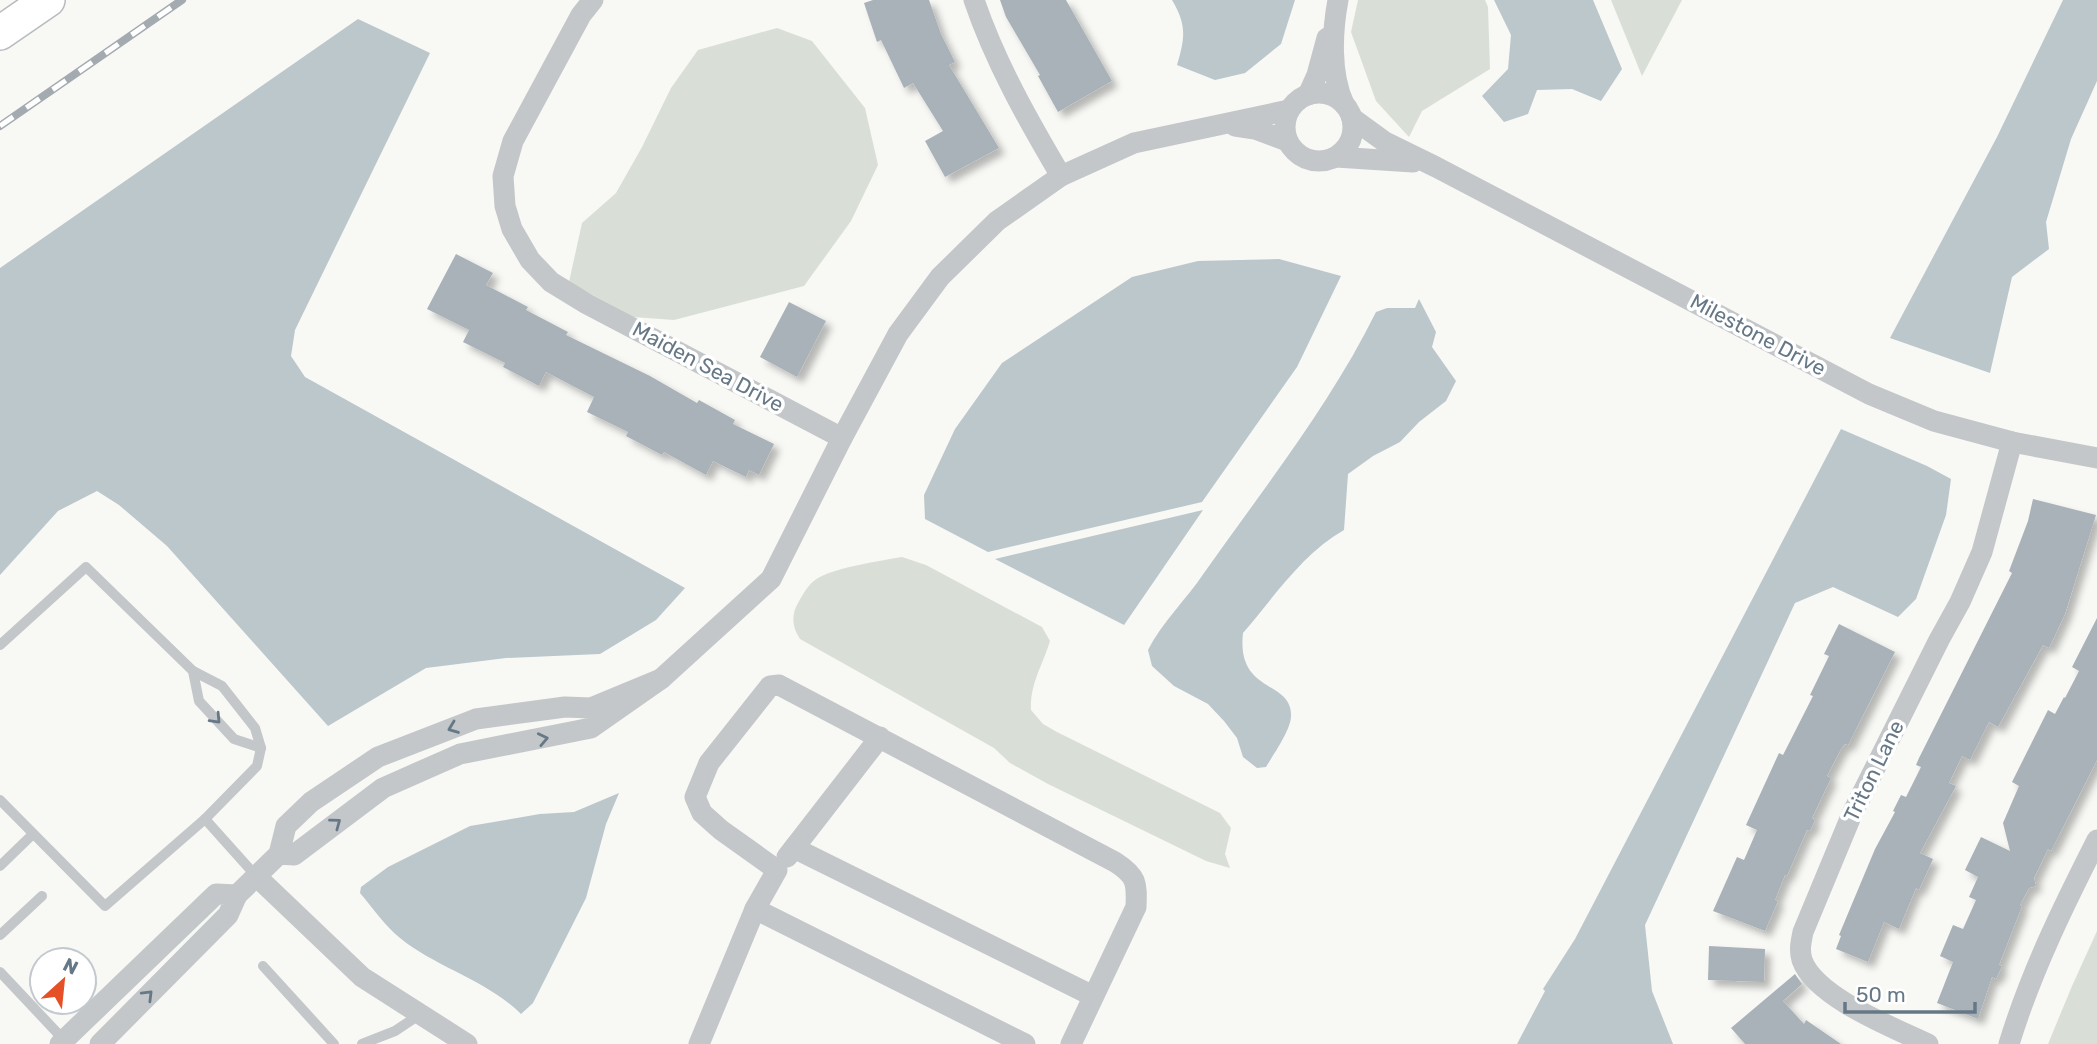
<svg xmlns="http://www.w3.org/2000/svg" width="2097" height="1044" font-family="Rubik,sans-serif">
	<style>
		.green { fill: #d9dfd6 }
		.water { fill: #bbc7cb }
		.building { fill: #a9b2b8; filter: url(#shadow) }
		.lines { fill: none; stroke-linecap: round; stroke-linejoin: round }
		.primary-casing { stroke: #b6bbbe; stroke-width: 36 }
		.service { stroke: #c3c7ca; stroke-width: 10 }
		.minor { stroke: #c3c7ca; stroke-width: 21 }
		.primary { stroke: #fff; stroke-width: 33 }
		.rail-casing { stroke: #a3aab0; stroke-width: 8 }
		.rail { stroke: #fff; stroke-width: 5; stroke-dasharray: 16; stroke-linecap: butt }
		.oneway { stroke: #667886 }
		.labels { text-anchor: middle; stroke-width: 7; stroke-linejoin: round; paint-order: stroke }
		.street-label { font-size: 21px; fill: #667886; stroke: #fff }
	</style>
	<defs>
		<filter id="shadow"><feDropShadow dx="6" dy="6" stdDeviation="3.5" flood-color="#0004"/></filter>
	</defs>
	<rect width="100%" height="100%" fill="#f8f8f5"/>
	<!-- green -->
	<g class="green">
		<polygon points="1358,0 1485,0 1488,7 1490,69 1422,111 1409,137 1376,101 1351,32"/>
		<polygon points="1611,0 1682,0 1642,76"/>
		<polygon points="777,28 812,41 865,108 878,165 851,221 804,286 674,320 633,317 569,282 582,223 616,193 642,147 671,88 698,50"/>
		<path d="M902,557L926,565L1042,627L1050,641C1042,667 1030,683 1031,710L1043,724L1057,732L1220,813L1231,828L1225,854L1230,868L1206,861L1048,784L1010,763L994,748L800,639C792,627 791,615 798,603C803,594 809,583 818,578C838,567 879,561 902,557Z"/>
		<polygon points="2097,931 2097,1044 2048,1044 2072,986"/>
	</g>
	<!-- water -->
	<g class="water">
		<path d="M1172,0H1295L1281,44L1245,73L1215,80L1177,65C1185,38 1187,25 1172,0Z"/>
		<polygon points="1494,0 1593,0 1622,69 1601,101 1572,89 1537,90 1528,114 1504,122 1482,96 1508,69 1511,35"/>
		<polygon points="2063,0 2097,0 2097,81 2071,139 2046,222 2049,249 2012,277 1990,373 1890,338 1997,137"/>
		<polygon points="358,19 430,53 295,330 291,356 305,377 685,588 656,620 600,654 506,658 426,668 328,726 167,546 119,505 97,491 58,511 0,575 0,268"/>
		<polygon points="1279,259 1341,276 1297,367 1202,502 988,552 925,519 924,495 955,429 1002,363 1132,277 1198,261"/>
		<path d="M1419,299L1436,332L1432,347L1456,381L1446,401L1419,422L1400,442L1373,456L1348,474L1344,530C1302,554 1274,597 1243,633C1236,695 1293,679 1291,717C1290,731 1273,755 1266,767L1257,768L1243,757L1237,738L1224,721L1208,704L1174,686L1152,666L1148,650C1162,622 1186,600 1204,573C1264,488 1330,405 1376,312L1387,308H1415Z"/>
		<polygon points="1841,429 1927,466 1951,479 1946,515 1916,599 1898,617 1833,587 1795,603 1645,925 1652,991 1673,1044 1517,1044 1545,991 1543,989 1575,939"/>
		<polygon points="1203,510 1124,625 995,559"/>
		<path d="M619,793L606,824L586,898L533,1003L521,1014C487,980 437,968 400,938C385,926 373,908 360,893L361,887L388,867L470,826L540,814L574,812Z"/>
	</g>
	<!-- building -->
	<g class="building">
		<polygon points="873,0 929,0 941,34 955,62 949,65 999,148 945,177 925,141 943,131 913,83 904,88 881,40 877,42 864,3"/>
		<polygon points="1000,0 1066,0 1112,81 1058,112 1038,76 1040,75 1006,17"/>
		<polygon points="456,254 493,273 486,285 528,307 526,310 568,332 566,335 650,376 697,403 699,400 735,420 733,424 774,444 759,475 749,470 746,477 713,461 706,475 664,452 662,455 626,436 628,432 587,412 594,397 546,372 539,386 503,367 505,363 463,342 469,330 427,309"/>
		<polygon points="789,302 826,321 797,377 760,357"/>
		<polygon points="2033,499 2096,515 2065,614 2049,648 2043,645 1998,727 1989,722 1970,760 1962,756 1949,783 1956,786 1920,853 1933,859 1919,890 1916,888 1899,929 1884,922 1868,962 1836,949 1841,936 1839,935 1875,849 1895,812 1893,811 1901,795 1906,797 1921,767 1916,765 1919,758 2012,573 2009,571 2028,521"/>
		<polygon points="2097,618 2097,760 2051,851 2048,849 2034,878 2036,886 2029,888 2020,905 2022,906 1999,965 2002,966 1996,979 1992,977 1978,1019 1937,1003 1953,962 1940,956 1953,925 1963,929 1976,900 1969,897 1978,877 1965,870 1981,837 2010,851 2003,823 2019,786 2012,782 2048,710 2055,714 2064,697 2065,698 2079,671 2072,667"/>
		<polygon points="1839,624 1895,652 1848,745 1845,744 1841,749 1827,776 1831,778 1812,818 1815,820 1810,831 1807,830 1787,876 1785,875 1775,900 1778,901 1765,931 1713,911 1737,857 1744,860 1757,830 1746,825 1779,753 1783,755 1813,696 1810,695 1829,656 1824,654"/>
		<polygon points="1709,946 1765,949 1764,982 1708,980"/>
		<polygon points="1795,974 1802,984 1783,1001 1804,1024 1806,1020 1841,1044 1745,1044 1731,1028"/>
	</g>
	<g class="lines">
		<defs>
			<polyline id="primary" points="0,33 48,0"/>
		</defs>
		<!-- primary casing -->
		<use href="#primary" class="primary-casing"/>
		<!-- service -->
		<g class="service">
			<polyline points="0,645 86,567 193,671 222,686 255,728 261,748 257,766 205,819 256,876"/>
			<polyline points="193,671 199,701 234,739 261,748"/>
			<polyline points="0,800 105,906 205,819"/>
			<polyline points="0,866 33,834"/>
			<polyline points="0,935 42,896"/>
			<polyline points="263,966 334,1044"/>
			<polyline points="0,972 64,1040"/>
			<polyline points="362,1044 395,1031 419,1015"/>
		</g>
		<!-- minor -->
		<g class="minor">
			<polyline points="593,0 581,15 513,141 503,176 505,206 512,229 530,260 551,282 587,304 842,438 898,334 940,277 997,221 1061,176 1134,143 1289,110"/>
			<path d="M974,0C995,62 1028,120 1061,176"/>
			<path d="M1338,0C1332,32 1330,74 1344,104"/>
			<circle cx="1319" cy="127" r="34"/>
			<polyline points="1308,95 1317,75 1327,38"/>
			<polyline points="1352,118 1385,142 1436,167 1869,394 1934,421 2012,442 2097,458"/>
			<polyline points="1235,126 1255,129 1287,141"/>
			<polyline points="1336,157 1413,162"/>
			<polyline points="661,679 771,579 842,438"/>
			<polyline points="794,848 1093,996"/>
			<polyline points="787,857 880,737"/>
			<polyline points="256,876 362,977 467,1044"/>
			<polyline points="237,895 279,854 286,826 311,802 378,757 476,719 565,707 591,708 661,679 591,728 460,754 383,788 294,855 279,854"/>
			<polyline points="755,909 1025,1044"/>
			<polyline points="60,1044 216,894 237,895 228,915 100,1044"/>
			<path d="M699,1044L755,909L777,870L721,830L702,813L695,797L709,763L770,686L779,685L1115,862C1137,876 1137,883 1136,907L1071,1044"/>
			<path d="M1928,1044C1894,1028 1815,997 1802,960C1799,950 1801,942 1803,932L1852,814L1939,640L1960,602L1982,552L2012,442"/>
			<path d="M2009,1044C2031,972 2063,907 2097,840"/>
		</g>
		<!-- primary -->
		<use href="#primary" class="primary"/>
		<defs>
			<polyline id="rail" points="0,126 182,0"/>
		</defs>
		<!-- rail casing -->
		<use href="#rail" class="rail-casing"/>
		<!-- rail -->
		<use href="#rail" class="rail"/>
	</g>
	<!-- one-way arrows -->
	<defs><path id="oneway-chevron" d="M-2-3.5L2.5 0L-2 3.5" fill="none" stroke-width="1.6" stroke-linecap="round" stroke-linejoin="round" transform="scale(1.75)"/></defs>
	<g class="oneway">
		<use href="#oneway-chevron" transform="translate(216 719) rotate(47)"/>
		<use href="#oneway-chevron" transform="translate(453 728) rotate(159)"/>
		<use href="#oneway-chevron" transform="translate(543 739) rotate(-12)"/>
		<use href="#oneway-chevron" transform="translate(336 823) rotate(-37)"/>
		<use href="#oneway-chevron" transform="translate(148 995) rotate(-45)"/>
	</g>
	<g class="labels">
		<!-- street labels -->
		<g class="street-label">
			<text transform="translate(1758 335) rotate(28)" y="7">Milestone Drive</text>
			<text transform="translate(708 367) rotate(28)" y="7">Maiden Sea Drive</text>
			<text transform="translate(1874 771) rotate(-64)" y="7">Triton Lane</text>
		</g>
	</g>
	<!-- north arrow -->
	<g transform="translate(63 981) rotate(27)"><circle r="33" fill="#ffffff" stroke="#c2c9cf" stroke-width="2"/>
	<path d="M0-5L12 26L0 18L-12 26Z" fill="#e65026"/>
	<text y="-10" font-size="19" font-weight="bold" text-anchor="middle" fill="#667886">N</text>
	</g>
	<!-- scale -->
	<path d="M1845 1002v10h130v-10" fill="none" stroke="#667886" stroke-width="3.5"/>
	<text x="1856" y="1002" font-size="21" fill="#667886" stroke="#ffffff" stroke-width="5" paint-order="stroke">50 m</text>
</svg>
